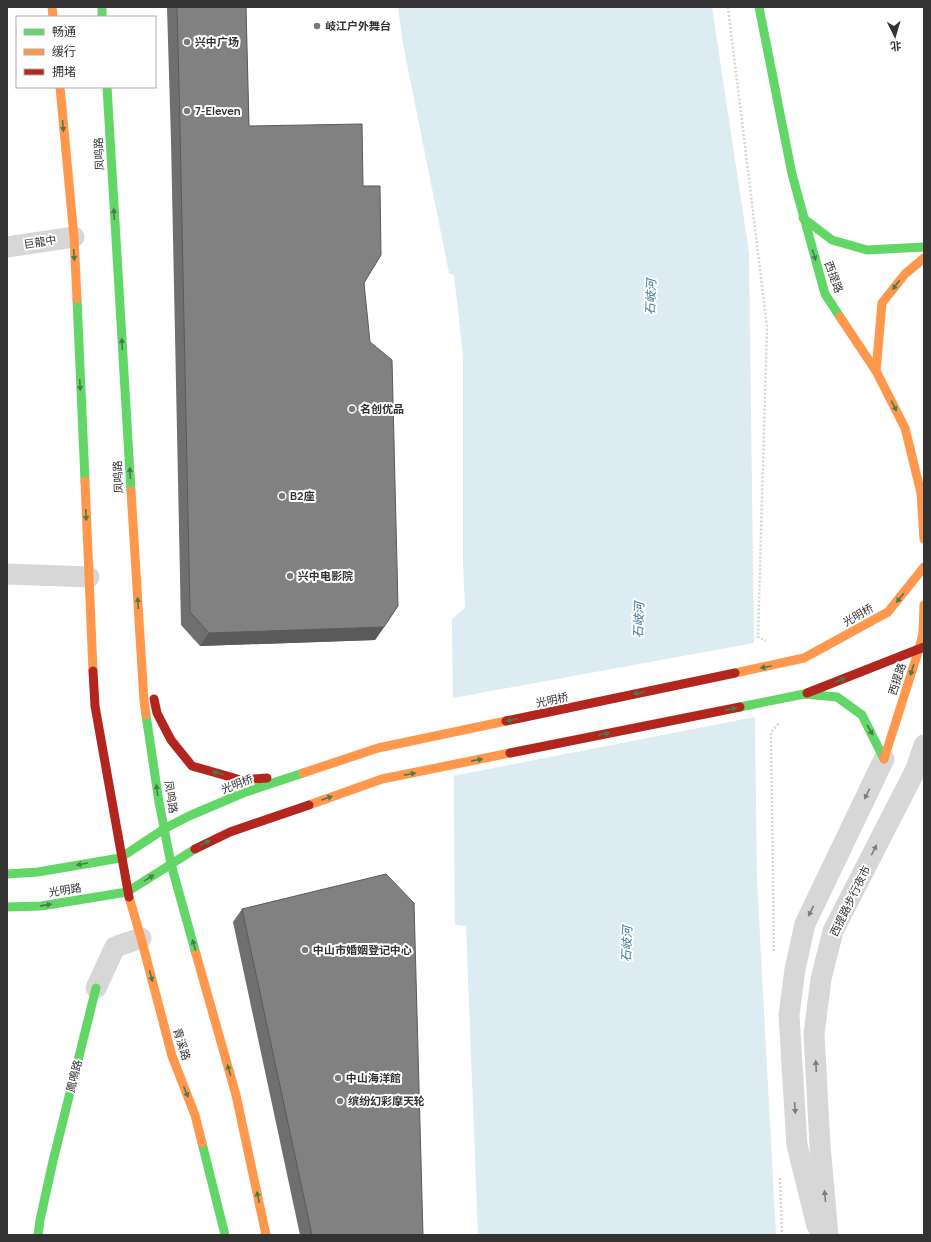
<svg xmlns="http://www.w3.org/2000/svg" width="931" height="1242" font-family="Manrope,'Noto Sans SC',sans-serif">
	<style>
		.water { fill: #ddebf3 }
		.pier { fill: #fff }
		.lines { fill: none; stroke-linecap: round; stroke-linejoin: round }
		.path { stroke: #d6d6d6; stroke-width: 2.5; stroke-dasharray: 2 2; stroke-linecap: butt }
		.street { stroke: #d7d7d7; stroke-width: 21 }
		.fast { stroke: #63d668; stroke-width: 9 }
		.slow { stroke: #ff974d; stroke-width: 9 }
		.jam { stroke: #b3261e; stroke-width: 9 }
		.wall { fill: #6f6f6f }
		.shaded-wall { fill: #5a5a5a }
		.building { fill: #818181; stroke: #5a5a5a }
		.oneway { fill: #497c4b }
		.oneway2 { fill: #7d7d7d }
		.poi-dot { fill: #7a7a7a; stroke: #fff; stroke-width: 1.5 }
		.labels { text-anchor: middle; stroke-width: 4; stroke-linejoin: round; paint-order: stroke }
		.poi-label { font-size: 11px; font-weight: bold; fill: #333; stroke: #fff; text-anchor: start }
		.street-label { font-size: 11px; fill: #333; stroke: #fff }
		.water-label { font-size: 12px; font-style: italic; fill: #3f7597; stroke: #fff }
	</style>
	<rect width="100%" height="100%" fill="#fff"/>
	<!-- water -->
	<polygon class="water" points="398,7 712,7 749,253 757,880 776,1235 478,1235 466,926 455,925 452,619 465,608 463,564 463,356 454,275 449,273 403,44"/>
	<!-- pier -->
	<polygon class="pier" points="754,643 755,717 453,776 453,698"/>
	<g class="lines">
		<!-- path -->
		<g class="path">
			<polyline points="728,7 767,327 758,637 766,641"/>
			<polyline points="774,951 771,732 779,723"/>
			<polyline points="780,1178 782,1235"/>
		</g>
		<!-- street -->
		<g class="street">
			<polyline points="7,247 74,237"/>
			<polyline points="7,574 89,577"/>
			<polyline points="96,988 115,947 141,938"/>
			<polyline points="817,1226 797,1145 789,1015 795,969 805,924 884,759"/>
			<polyline points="828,1235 820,1146 814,1034 821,979 833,931 916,769 924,745"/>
		</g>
		<!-- fast -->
		<g class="fast">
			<polyline points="102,7 102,17"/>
			<polyline points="759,7 792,174 825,294 840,317"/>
			<polyline points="107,87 131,491"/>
			<polyline points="803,218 832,240 867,250 924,247"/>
			<polyline points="77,299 85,481"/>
			<polyline points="740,707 804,694 837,697 862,715 884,759"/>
			<polyline points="146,715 159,802 171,864 196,954"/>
			<polyline points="7,874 38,872 120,858 164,829 189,816 243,793 303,773"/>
			<polyline points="7,907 41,906 127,892 195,849"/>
			<polyline points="202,1143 225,1235"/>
			<polyline points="38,1235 40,1220 53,1161 96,988"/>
		</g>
		<!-- slow -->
		<g class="slow">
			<polyline points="52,7 53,17"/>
			<polyline points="60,87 74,237 77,299"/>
			<polyline points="840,317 876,371 905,428 921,493 924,539"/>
			<polyline points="876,371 882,303 905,274 924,258"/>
			<polyline points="85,481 93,671"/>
			<polyline points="131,491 144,701 146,715"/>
			<polyline points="735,673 804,658 888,612 924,567"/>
			<polyline points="884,759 919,649 923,633 924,605"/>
			<polyline points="303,773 378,748 506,721"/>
			<polyline points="309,805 382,779 510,753"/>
			<polyline points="129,897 141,938 172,1056 195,1115 202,1143"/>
			<polyline points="196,954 236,1095 266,1235"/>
		</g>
		<!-- jam -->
		<g class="jam">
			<polyline points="93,671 95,706 129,897"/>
			<polyline points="807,693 924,647"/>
			<polyline points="154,699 157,713 171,740 192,766 241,780 267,778"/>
			<polyline points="506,721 735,673"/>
			<polyline points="510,753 740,707"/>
			<polyline points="195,849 230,832 309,805"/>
		</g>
	</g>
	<!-- wall -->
	<g class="wall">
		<polygon points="167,7 246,7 249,126 364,283 384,627 375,640 200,646 181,625 171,141"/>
		<polygon points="242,909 423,1235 300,1235 233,922"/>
	</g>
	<!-- shaded-wall -->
	<polygon class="shaded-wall" points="384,627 375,640 200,646 209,633"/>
	<!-- building -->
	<g class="building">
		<polygon points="177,7 246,7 249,126 362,124 363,186 380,186 381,255 364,283 370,342 392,360 398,606 384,627 209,633 190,612 180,128"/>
		<polygon points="386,874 414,903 423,1235 312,1235 242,909"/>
	</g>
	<!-- one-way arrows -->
	<defs><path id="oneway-solid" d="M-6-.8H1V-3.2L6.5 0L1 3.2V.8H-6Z"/></defs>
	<g class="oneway">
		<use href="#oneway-solid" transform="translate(63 126) rotate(85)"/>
		<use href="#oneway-solid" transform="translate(114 214) rotate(-93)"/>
		<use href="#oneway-solid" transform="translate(74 255) rotate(87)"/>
		<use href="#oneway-solid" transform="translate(814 255) rotate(74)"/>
		<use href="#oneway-solid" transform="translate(896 285) rotate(127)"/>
		<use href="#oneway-solid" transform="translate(122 344) rotate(-93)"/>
		<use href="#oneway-solid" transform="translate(80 385) rotate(87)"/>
		<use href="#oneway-solid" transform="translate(894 406) rotate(63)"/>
		<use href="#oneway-solid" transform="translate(130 473) rotate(-93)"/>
		<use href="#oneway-solid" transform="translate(86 515) rotate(87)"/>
		<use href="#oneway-solid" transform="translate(900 598) rotate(129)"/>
		<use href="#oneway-solid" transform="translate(138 603) rotate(-94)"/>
		<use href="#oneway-solid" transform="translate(766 667) rotate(168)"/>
		<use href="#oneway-solid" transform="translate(912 670) rotate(108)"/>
		<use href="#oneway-solid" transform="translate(840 680) rotate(-21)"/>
		<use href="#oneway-solid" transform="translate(639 693) rotate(168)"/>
		<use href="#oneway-solid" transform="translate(731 709) rotate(-11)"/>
		<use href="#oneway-solid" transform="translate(512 720) rotate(168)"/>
		<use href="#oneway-solid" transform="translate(870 730) rotate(60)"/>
		<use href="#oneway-solid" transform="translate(604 734) rotate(-11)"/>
		<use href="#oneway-solid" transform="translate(477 760) rotate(-11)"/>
		<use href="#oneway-solid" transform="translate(218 773) rotate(-164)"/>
		<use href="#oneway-solid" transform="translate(410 774) rotate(-11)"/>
		<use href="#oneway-solid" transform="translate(157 790) rotate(-98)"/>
		<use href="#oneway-solid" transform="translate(327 798) rotate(-19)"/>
		<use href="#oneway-solid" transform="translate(205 843) rotate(-25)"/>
		<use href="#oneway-solid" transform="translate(82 864) rotate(170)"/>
		<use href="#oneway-solid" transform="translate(149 878) rotate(-32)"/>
		<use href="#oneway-solid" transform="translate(46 905) rotate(-8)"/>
		<use href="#oneway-solid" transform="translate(194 945) rotate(-106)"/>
		<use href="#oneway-solid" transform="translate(151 976) rotate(75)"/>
		<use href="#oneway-solid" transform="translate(229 1070) rotate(-106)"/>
		<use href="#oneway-solid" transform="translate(186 1092) rotate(68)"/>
		<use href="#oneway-solid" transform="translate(258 1197) rotate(-102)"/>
	</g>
	<g class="oneway2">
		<use href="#oneway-solid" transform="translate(867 794) rotate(116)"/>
		<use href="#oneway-solid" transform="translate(874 850) rotate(-63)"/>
		<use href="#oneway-solid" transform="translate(811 911) rotate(116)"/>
		<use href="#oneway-solid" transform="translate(816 1066) rotate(-93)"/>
		<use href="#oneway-solid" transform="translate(795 1108) rotate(86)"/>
		<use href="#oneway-solid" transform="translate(825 1196) rotate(-95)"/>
	</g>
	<!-- markers -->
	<g class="poi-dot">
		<circle cx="317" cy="26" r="4"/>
		<circle cx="187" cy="42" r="4"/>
		<circle cx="187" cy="111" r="4"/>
		<circle cx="352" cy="409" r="4"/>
		<circle cx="282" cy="496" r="4"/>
		<circle cx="290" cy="576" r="4"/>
		<circle cx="305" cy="950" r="4"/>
		<circle cx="338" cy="1078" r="4"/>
		<circle cx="340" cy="1101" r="4"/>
	</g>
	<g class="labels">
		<!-- poi labels -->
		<g class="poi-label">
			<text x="325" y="30">岐江户外舞台</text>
			<text x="195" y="46">兴中广场</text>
			<text x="195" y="115">7-Eleven</text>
			<text x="360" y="413">名创优品</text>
			<text x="290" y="500">B2座</text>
			<text x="298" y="580">兴中电影院</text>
			<text x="313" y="954">中山市婚姻登记中心</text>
			<text x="346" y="1082">中山海洋館</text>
			<text x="348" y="1105">缤纷幻彩摩天轮</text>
		</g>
		<!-- street labels -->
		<g class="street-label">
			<text transform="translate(99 154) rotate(-93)" y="4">凤鸣路</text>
			<text transform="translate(40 242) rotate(-9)" y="4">巨龍中</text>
			<text transform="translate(834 277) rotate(70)" y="4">西提路</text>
			<text transform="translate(118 477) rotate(-93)" y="4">凤鸣路</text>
			<text transform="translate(858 615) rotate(-30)" y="4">光明桥</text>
			<text transform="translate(897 679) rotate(-72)" y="4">西提路</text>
			<text transform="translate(552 700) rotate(-12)" y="4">光明桥</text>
			<text transform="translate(237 784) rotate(-21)" y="4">光明桥</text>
			<text transform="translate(171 797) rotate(81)" y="4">凤鸣路</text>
			<text transform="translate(65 890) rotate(-9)" y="4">光明路</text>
			<text transform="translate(850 901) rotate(-64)" y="4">西提路步行夜市</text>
			<text transform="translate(182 1044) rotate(73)" y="4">青溪路</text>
			<text transform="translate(74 1076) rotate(-76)" y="4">鳳鳴路</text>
		</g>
		<!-- water labels -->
		<g class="water-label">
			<text transform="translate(651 297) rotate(-88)" y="4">石岐河</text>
			<text transform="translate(639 620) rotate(-88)" y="4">石岐河</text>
			<text transform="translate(627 944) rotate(-88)" y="4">石岐河</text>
		</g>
	</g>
	<!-- border -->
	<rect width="931" height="1242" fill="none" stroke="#333333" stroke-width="16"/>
	<!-- legend -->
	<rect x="16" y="16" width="140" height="72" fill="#ffffff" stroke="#adadad"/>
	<rect x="24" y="29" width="20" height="6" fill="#63d668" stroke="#adadad"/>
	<text x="52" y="36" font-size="12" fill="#333333">畅通</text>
	<rect x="24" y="49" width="20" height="6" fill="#ff974d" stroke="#adadad"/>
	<text x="52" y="56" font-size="12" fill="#333333">缓行</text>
	<rect x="24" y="69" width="20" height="6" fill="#b3261e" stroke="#adadad"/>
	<text x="52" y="76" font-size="12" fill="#333333">拥堵</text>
	<!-- north arrow -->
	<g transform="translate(895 36) rotate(175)" stroke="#ffffff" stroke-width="3" paint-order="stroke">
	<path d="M0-3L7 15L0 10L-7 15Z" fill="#333333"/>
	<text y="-6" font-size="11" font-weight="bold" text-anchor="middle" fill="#333333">北</text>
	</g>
</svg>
